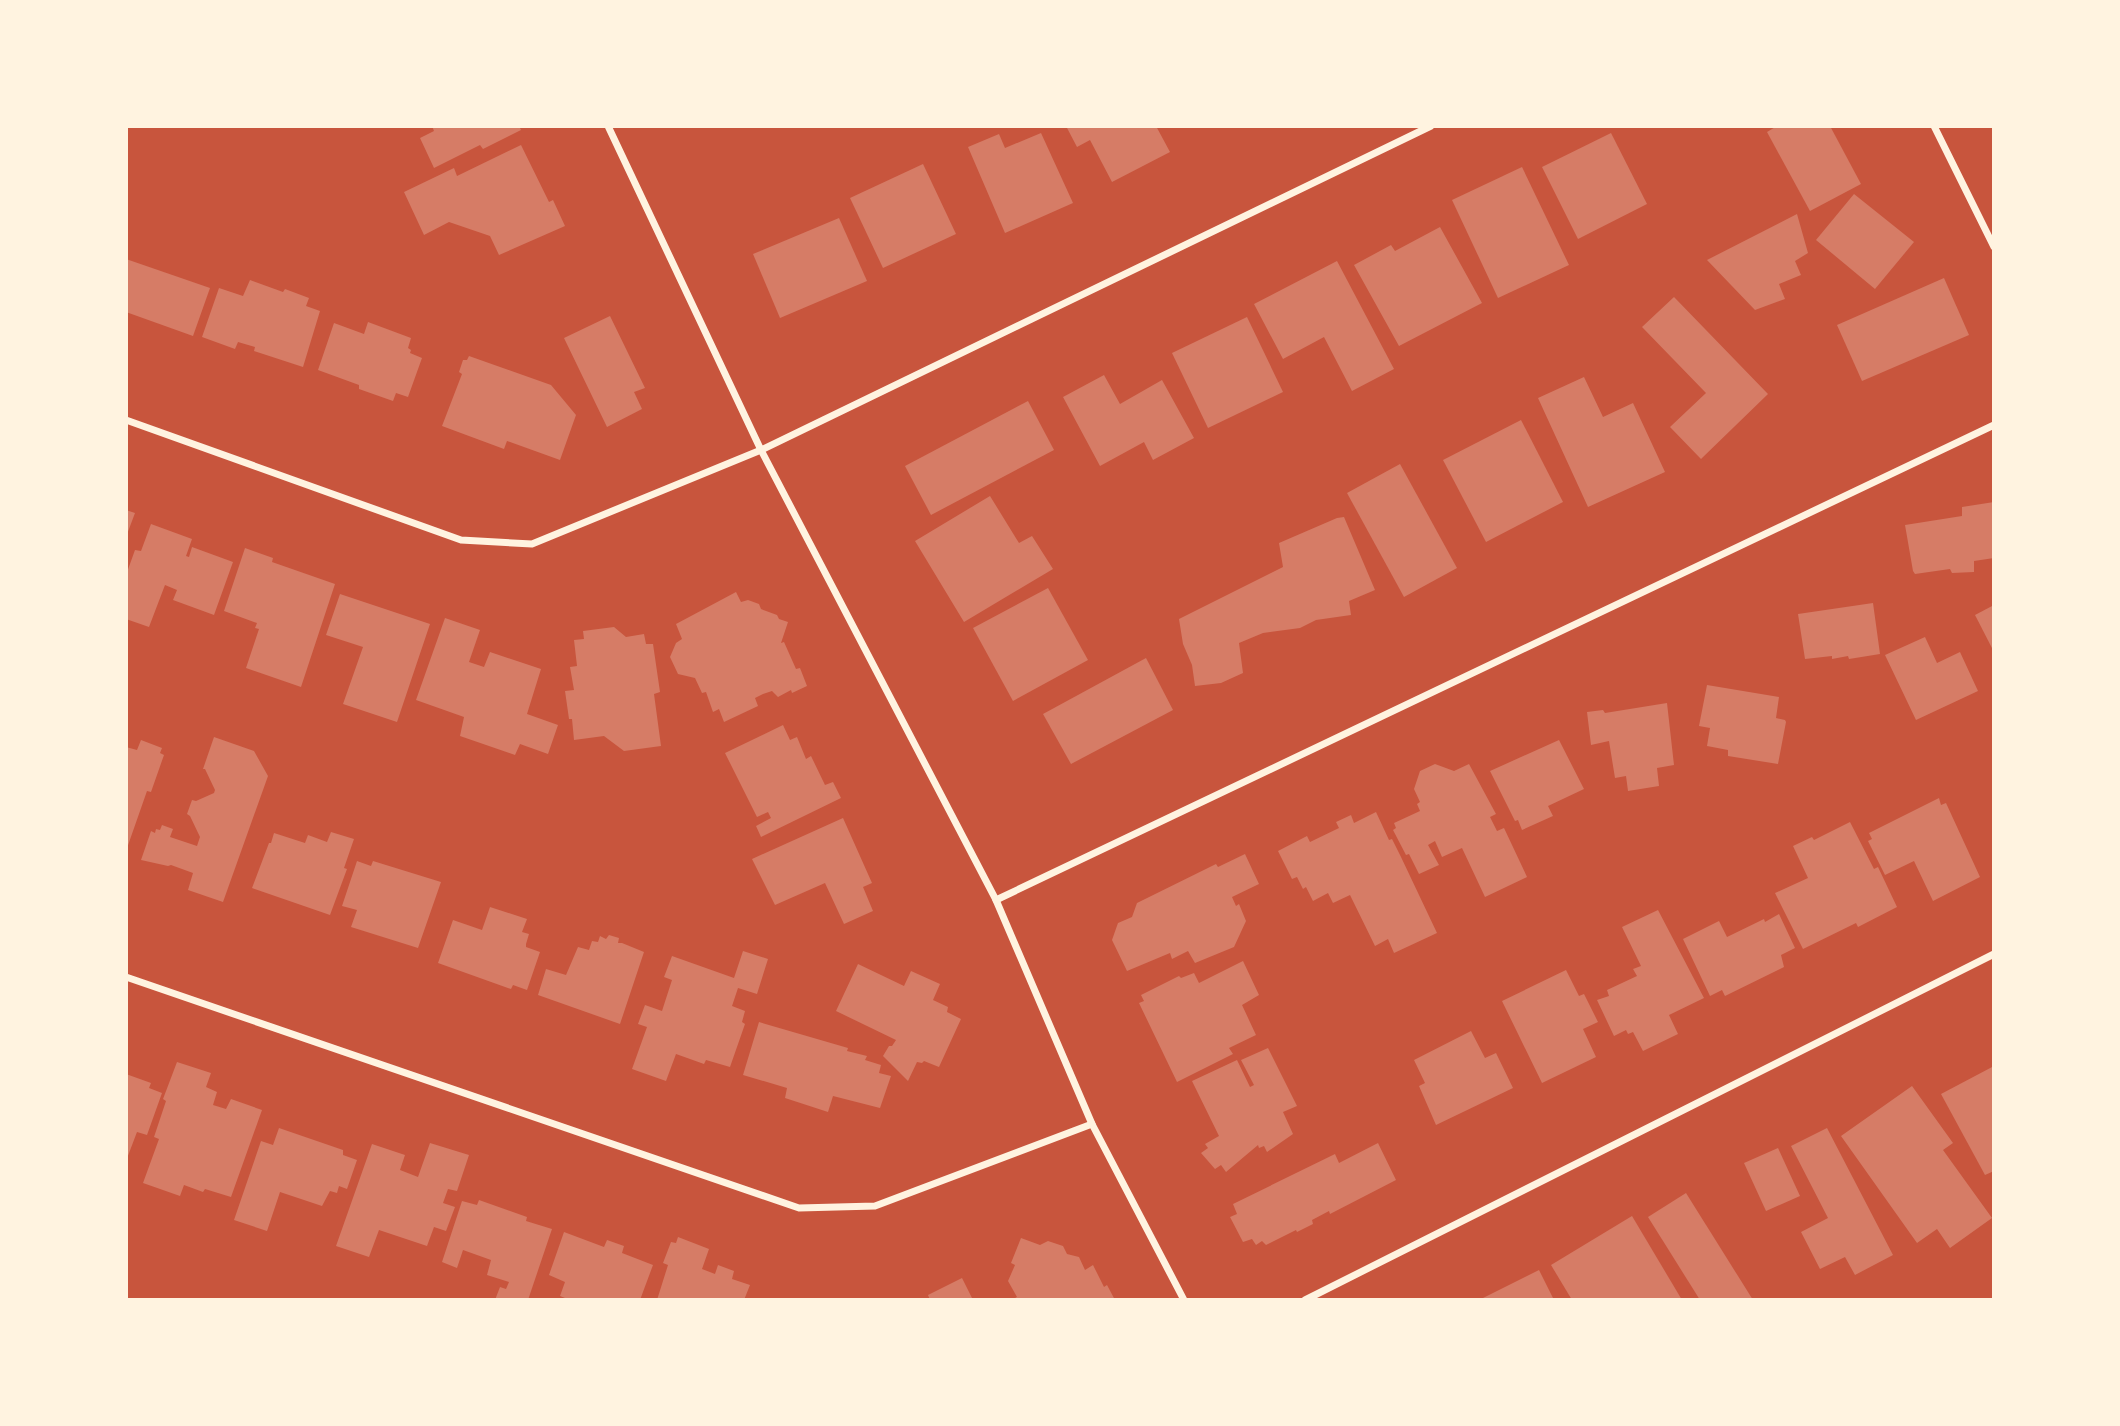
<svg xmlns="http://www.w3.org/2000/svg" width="2120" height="1426" font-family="'Space Grotesk',sans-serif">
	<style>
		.building { fill: #d67c66 }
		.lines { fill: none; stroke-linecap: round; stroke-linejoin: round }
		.minor { stroke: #fff3e0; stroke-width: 7 }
	</style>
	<rect width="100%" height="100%" fill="#c8553d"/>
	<!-- building -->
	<g class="building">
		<polygon points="432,126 519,126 521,130 483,149 480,145 434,168 420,138 434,131"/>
		<polygon points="1066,126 1156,126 1170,152 1112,182 1090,140 1077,147"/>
		<polygon points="1777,126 1830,126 1861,184 1810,211 1767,132"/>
		<polygon points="1041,133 1073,203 1005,233 968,147 999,134 1005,148"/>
		<polygon points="1611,133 1647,204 1578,239 1542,167"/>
		<polygon points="521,145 549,202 553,200 565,226 499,255 490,236 449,222 424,235 404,192 454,168 457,176"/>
		<polygon points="923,164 956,234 883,268 850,198"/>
		<polygon points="1522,167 1569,265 1498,298 1452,200"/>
		<polygon points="1854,194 1914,242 1875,289 1816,240"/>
		<polygon points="1797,214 1808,253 1795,261 1801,275 1779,284 1785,299 1755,310 1707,260"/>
		<polygon points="839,218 867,281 780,318 753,254"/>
		<polygon points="1440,227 1482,303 1399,346 1354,265 1391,245 1395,251"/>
		<polygon points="126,259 210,288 193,336 126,312"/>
		<polygon points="1337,261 1394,369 1352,391 1324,337 1283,359 1254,304"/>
		<polygon points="1944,278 1969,335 1862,381 1837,325"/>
		<polygon points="250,280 283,292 285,289 309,298 306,306 320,311 303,367 254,351 255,347 238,342 235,349 202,337 219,288 243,296"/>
		<polygon points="1674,297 1768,394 1701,459 1670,427 1706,393 1642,327"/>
		<polygon points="610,316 645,388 634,392 642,409 607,427 564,338"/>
		<polygon points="1247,317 1283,392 1208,428 1172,353"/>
		<polygon points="368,322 411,338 408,348 411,350 410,353 422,358 408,397 396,393 393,401 359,389 359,385 318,370 334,323 364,334"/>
		<polygon points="469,356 551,385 576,415 560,460 507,441 504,449 442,426 462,374 459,372 463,360 467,360"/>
		<polygon points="1104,375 1120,404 1162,380 1194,438 1153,460 1144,442 1100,466 1063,397"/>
		<polygon points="1584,377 1603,417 1633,403 1665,472 1588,507 1538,398"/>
		<polygon points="1028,401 1054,450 931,515 905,466"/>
		<polygon points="1521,420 1563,502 1486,542 1443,460"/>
		<polygon points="1400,464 1457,568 1404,597 1347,493"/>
		<polygon points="990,496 1019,543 1032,536 1053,569 964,622 915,541"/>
		<polygon points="1994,502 1994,558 1974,561 1974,572 1952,573 1950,569 1915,574 1913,571 1905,525 1962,516 1962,507"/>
		<polygon points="126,510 135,513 126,537"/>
		<polygon points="1344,517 1375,590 1349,601 1351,615 1316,620 1300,628 1263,633 1239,643 1243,673 1221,683 1195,686 1192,665 1183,644 1179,619 1283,567 1279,543 1337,518"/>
		<polygon points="151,524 192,539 186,556 189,557 192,547 233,562 214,615 173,600 177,590 165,585 149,627 126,619 126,575 135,550 141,551"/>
		<polygon points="245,548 273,558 272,562 335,584 301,687 246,668 259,629 255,628 257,623 224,611"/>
		<polygon points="1048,588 1088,660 1013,701 973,628"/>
		<polygon points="736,592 741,602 748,600 759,604 761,609 777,615 779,619 788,622 781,643 784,642 796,669 800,668 807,686 792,693 791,690 778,697 772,691 763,694 755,698 758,706 724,722 719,709 713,712 706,692 702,693 695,678 678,674 670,657 676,643 682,639 676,624"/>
		<polygon points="340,594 430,624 397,722 343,704 363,647 326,635"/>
		<polygon points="1873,603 1880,654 1849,659 1848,656 1832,659 1832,656 1805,659 1798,614"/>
		<polygon points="1994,605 1994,652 1975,615"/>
		<polygon points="445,618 480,630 469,662 484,667 490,652 541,669 527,714 558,725 548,754 520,744 515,755 460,736 464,717 416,700"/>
		<polygon points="614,627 626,637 644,634 646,644 653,644 660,692 654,694 661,746 624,751 604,736 574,740 572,719 569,719 565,691 574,690 570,667 577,666 574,640 584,639 583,631"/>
		<polygon points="1925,637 1937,663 1960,652 1978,691 1916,720 1885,655"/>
		<polygon points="1146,658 1173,710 1071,764 1043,714"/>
		<polygon points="1707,685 1779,697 1776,718 1785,720 1786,722 1778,764 1728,756 1728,750 1707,746 1710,728 1699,726"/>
		<polygon points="1667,703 1674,765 1657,768 1659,786 1628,791 1626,776 1615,778 1609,741 1591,745 1587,712 1603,710 1605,713"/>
		<polygon points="783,725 790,740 797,737 806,759 811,756 825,785 833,782 841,798 761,837 756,826 771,818 768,812 757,817 725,753"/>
		<polygon points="214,737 254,751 268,776 223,902 188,890 193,873 171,865 168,866 141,860 151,831 155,833 156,829 160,830 162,825 173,829 170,837 197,846 200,837 190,816 187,814 192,800 196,801 214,793 215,790 205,769 203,769"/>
		<polygon points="141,740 162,748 160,753 164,755 151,792 147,791 126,851 126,747 137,750"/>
		<polygon points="1559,740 1584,789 1548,806 1553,816 1522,830 1518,820 1515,821 1490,771"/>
		<polygon points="1435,764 1454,771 1469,764 1496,814 1490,817 1497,831 1504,828 1527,877 1485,897 1462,848 1442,857 1435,841 1428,845 1439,865 1419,874 1409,854 1406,855 1393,830 1396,828 1394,823 1420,811 1417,804 1420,802 1414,789 1420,771"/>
		<polygon points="1939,798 1941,805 1946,803 1980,877 1933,901 1914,861 1885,875 1868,841 1872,839 1869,833"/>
		<polygon points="1376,812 1389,840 1392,839 1401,857 1437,933 1394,953 1388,939 1375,946 1350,895 1333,903 1328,893 1313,901 1306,887 1303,889 1297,877 1292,879 1278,851 1307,836 1310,842 1339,828 1336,822 1351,815 1354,823"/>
		<polygon points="843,818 872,883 863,887 873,911 844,924 825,883 775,905 752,859"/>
		<polygon points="1850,822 1874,869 1878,867 1897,907 1858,927 1856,923 1803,949 1775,893 1808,878 1793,846 1812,837 1814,840"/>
		<polygon points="331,832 354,839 344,868 347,869 330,915 252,888 269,843 271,843 274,833 305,843 308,835 327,842"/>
		<polygon points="1245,854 1259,884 1232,897 1236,906 1239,904 1246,921 1234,947 1195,963 1188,951 1172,959 1170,953 1127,971 1112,940 1118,923 1132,917 1137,903 1216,864 1218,867"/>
		<polygon points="357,861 371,866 373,861 441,882 418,948 351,927 357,910 342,906"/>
		<polygon points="490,907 527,919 522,932 529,934 526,944 526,947 540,952 527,990 513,985 511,989 438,963 453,920 482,930"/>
		<polygon points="1658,910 1704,998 1669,1015 1678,1034 1643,1051 1633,1032 1628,1034 1626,1030 1614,1036 1597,1000 1609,996 1607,990 1637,976 1633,969 1641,966 1622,927"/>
		<polygon points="1779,914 1795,948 1781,955 1784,967 1725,996 1722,990 1710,996 1683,939 1719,921 1727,937 1764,919 1765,922"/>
		<polygon points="609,935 619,938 618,943 622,943 644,952 620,1024 538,995 546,969 566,975 578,947 589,950 592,941 598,942 600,936 606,939"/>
		<polygon points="743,951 768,959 757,994 738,988 732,1006 745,1011 742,1022 745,1024 730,1067 706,1060 704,1064 676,1054 666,1081 632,1069 647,1027 638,1024 645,1005 662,1011 672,980 664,977 672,956 734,978"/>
		<polygon points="1243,961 1259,995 1242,1005 1256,1035 1229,1048 1233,1054 1177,1082 1139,1003 1144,1001 1141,995 1179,976 1181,978 1194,973 1199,983"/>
		<polygon points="858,964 904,986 911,971 940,984 933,1000 948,1007 947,1012 961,1019 939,1067 924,1061 922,1063 917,1062 908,1081 883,1056 889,1046 892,1046 896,1040 836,1011"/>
		<polygon points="1566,970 1579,996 1584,994 1598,1022 1583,1029 1596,1057 1542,1083 1502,1001"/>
		<polygon points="759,1022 848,1048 847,1051 867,1056 865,1060 881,1065 879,1073 891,1076 880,1108 833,1096 828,1112 785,1098 787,1088 743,1075"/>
		<polygon points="1471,1031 1485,1058 1496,1053 1513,1088 1436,1125 1419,1086 1425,1083 1414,1060"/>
		<polygon points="1268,1048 1297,1106 1283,1112 1293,1134 1267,1152 1264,1146 1259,1148 1258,1145 1226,1172 1221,1165 1215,1169 1201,1153 1208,1148 1205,1144 1219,1136 1192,1081 1237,1060 1250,1087 1254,1085 1241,1060"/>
		<polygon points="177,1062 211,1073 206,1087 217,1092 213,1105 226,1109 231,1099 262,1110 231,1197 205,1189 203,1192 184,1185 180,1196 143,1183 159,1139 154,1137 166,1101 163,1099"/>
		<polygon points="1994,1066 1994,1171 1985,1175 1941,1094"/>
		<polygon points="126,1074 151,1083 149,1088 162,1093 147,1135 137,1132 126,1161"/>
		<polygon points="1912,1086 1953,1143 1943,1150 1992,1218 1950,1248 1937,1229 1917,1243 1841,1136"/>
		<polygon points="279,1128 343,1150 343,1155 357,1160 347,1189 339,1186 337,1193 330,1191 322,1206 280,1192 267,1231 234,1220 261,1141 273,1145"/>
		<polygon points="1827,1128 1893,1255 1855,1275 1845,1257 1820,1269 1801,1232 1828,1218 1791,1146"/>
		<polygon points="430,1143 469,1155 457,1191 448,1189 443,1203 455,1207 446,1231 434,1227 427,1246 379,1230 369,1257 336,1246 372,1144 405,1155 400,1170 418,1177"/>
		<polygon points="1378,1143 1396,1180 1330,1214 1329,1211 1312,1220 1313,1224 1297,1232 1296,1230 1266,1245 1262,1241 1256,1245 1252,1239 1243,1242 1230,1217 1237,1214 1233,1204 1335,1154 1339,1163"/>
		<polygon points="1778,1148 1800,1196 1766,1211 1744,1163"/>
		<polygon points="1686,1193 1753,1300 1700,1300 1648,1217"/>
		<polygon points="479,1200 527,1217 526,1221 552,1229 528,1300 495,1300 500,1287 506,1289 509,1282 487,1275 491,1260 463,1250 457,1268 442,1262 462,1201 477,1205"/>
		<polygon points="1632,1216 1682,1300 1572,1300 1551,1265"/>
		<polygon points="564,1232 604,1247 607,1240 624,1246 622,1253 653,1265 640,1300 570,1300 560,1296 565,1282 549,1275"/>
		<polygon points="678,1237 709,1249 702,1269 715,1274 718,1265 734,1271 732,1279 750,1285 744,1300 657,1300 668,1265 663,1263 671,1242 676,1243"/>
		<polygon points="1021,1238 1040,1245 1048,1241 1063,1246 1067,1254 1079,1257 1085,1270 1093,1265 1104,1287 1107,1285 1115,1300 1011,1300 1017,1297 1008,1281 1015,1265 1011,1263"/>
		<polygon points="1539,1270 1554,1300 1479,1300"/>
		<polygon points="962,1278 973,1300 930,1300 928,1295"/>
	</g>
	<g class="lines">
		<!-- minor -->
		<g class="minor">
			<polyline points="608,126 761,450 996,900 1092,1124 1184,1300"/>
			<polyline points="1934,126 1994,247"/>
			<polyline points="126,420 461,540 532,544 761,450 1431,126"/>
			<polyline points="996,900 1994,425"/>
			<polyline points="126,977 799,1208 875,1206 1092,1124"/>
			<polyline points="1305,1300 1994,954"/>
		</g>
	</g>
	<!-- border -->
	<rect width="2120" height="1426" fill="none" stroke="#fff3e0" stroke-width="256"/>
</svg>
